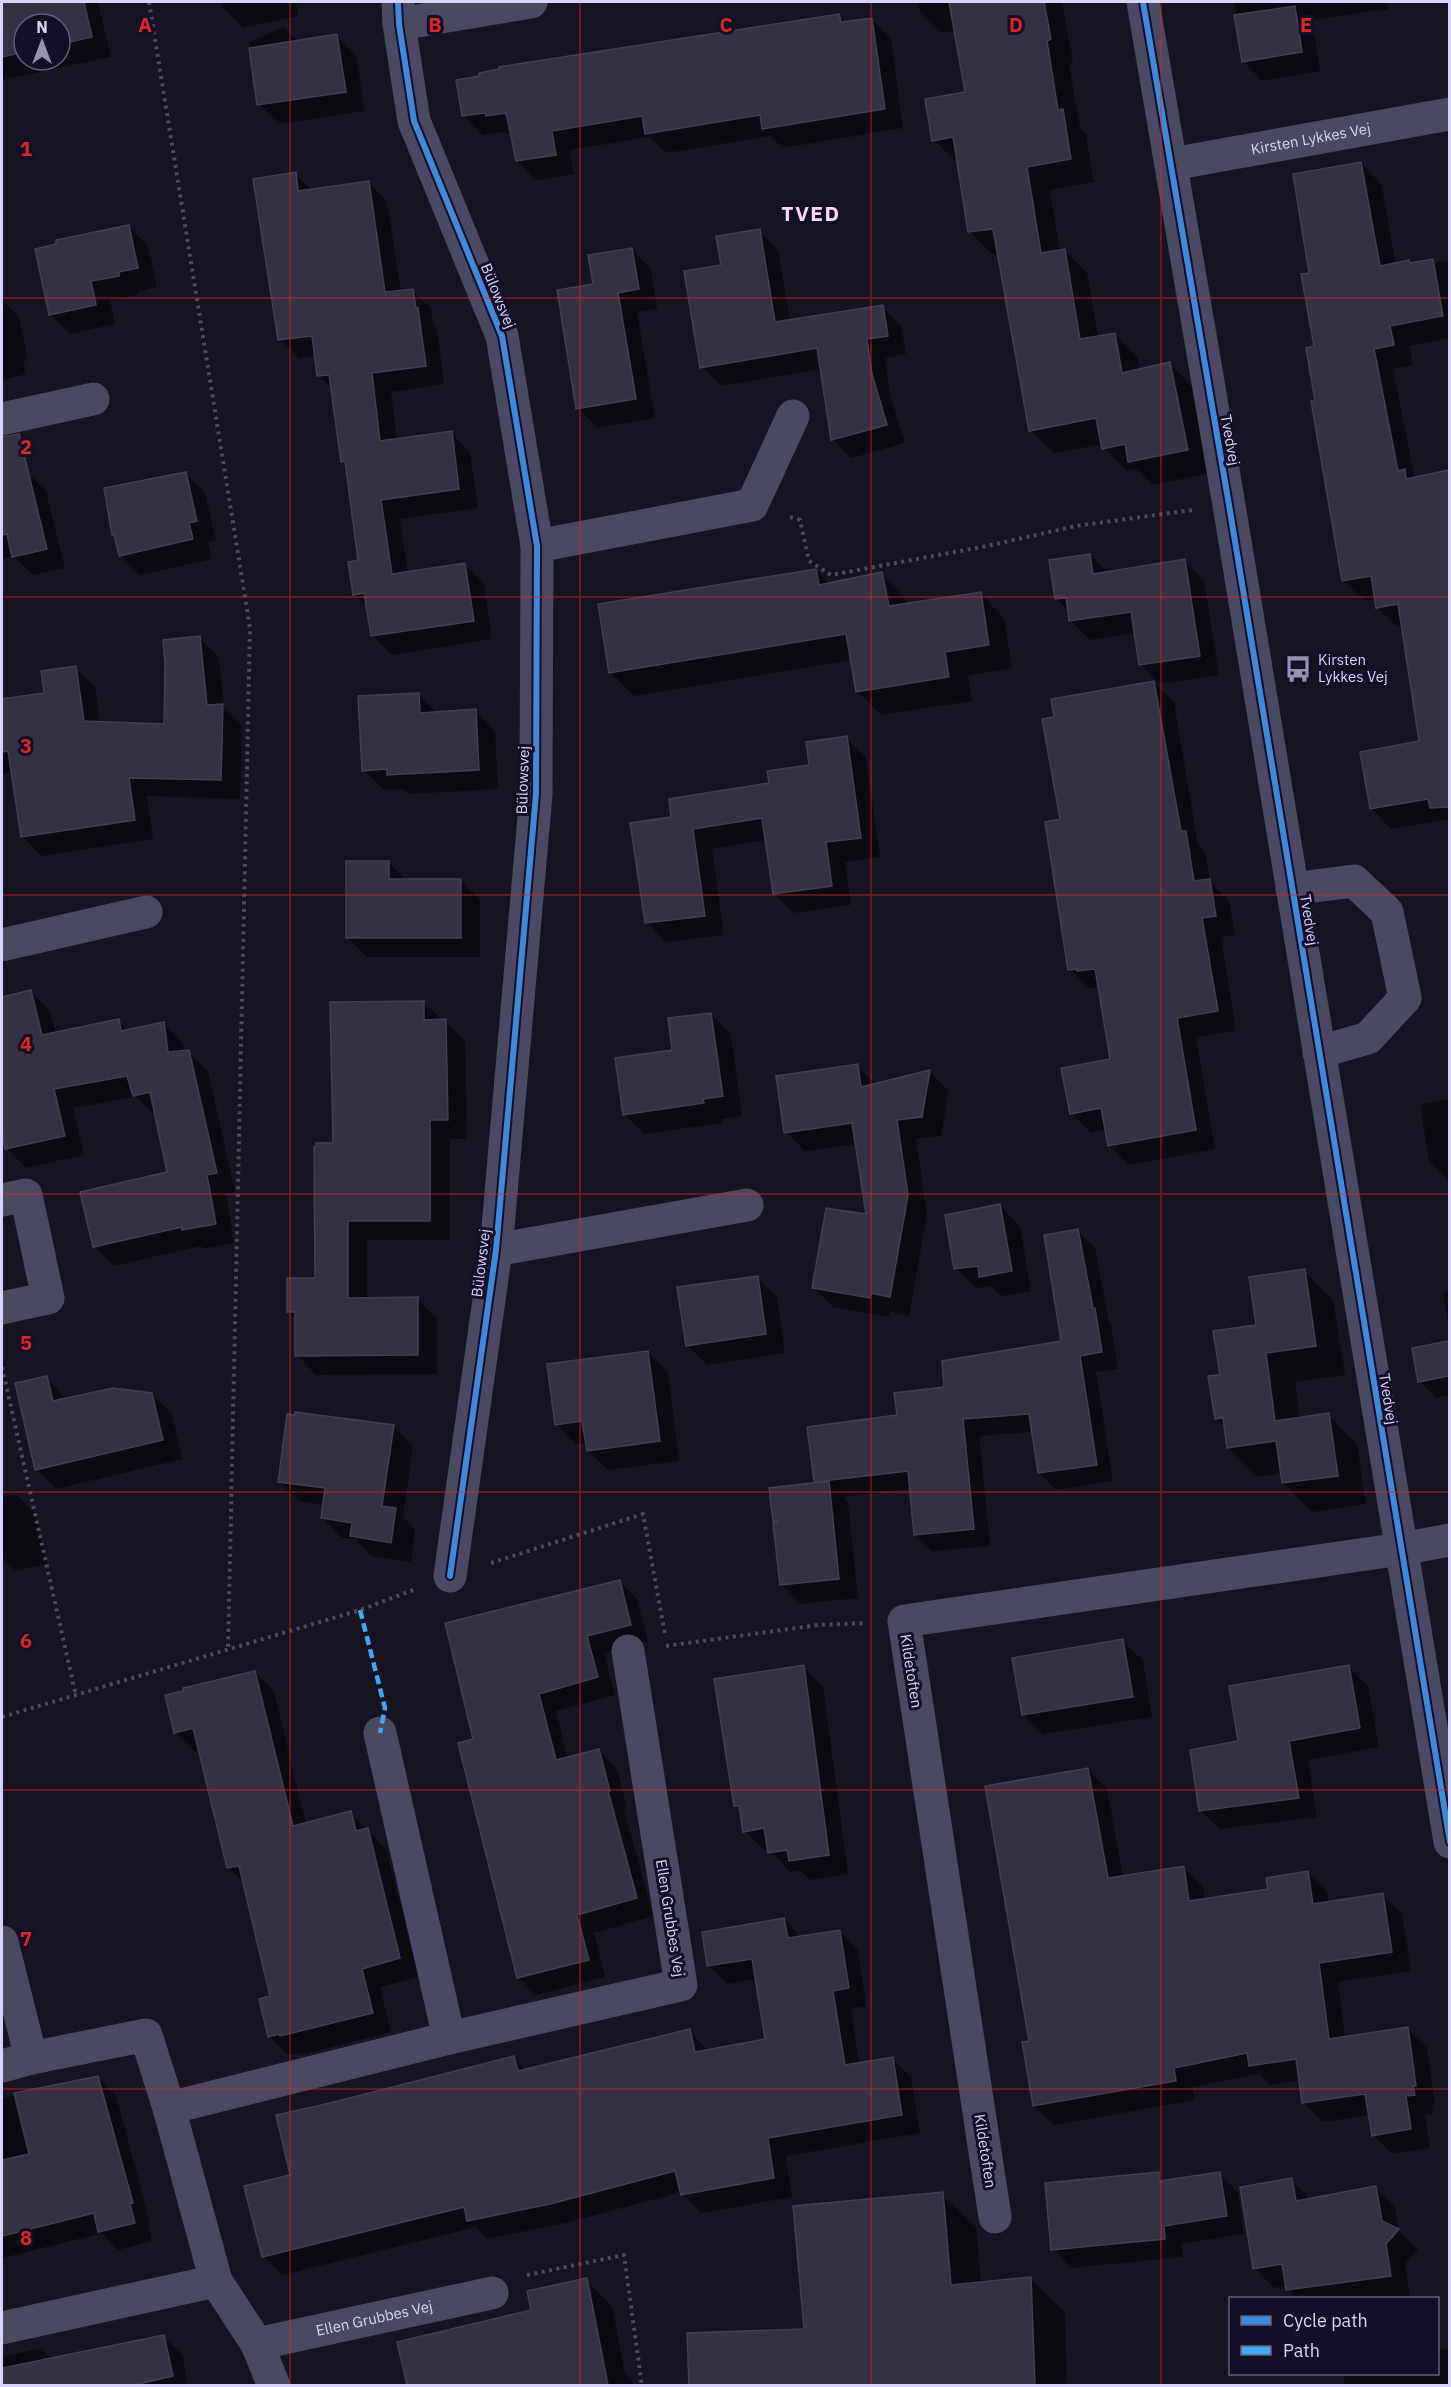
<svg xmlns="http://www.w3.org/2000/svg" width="1451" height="2387" font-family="'IBM Plex Sans',sans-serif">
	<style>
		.shadow { fill: #0007; fill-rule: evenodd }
		.building { fill: #343243; stroke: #433f54; stroke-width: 1.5 }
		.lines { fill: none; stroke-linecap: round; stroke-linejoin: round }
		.path { stroke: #44505f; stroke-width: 4; stroke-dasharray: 3 4.5; stroke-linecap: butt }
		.minor { stroke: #4a4962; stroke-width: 33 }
		.quiet { stroke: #3fa9f5; stroke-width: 4.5; stroke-dasharray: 9 4.5; stroke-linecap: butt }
		.cycleway-casing { stroke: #130f26; stroke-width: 10 }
		.cycleway { stroke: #408adc; stroke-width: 6 }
		.grid { fill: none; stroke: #d62828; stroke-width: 1.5; stroke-opacity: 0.55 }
		.labels { text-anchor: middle; stroke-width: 6; stroke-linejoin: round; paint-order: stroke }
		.street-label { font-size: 15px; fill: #d9d4ff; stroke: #130f26 }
		.poi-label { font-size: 15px; fill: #d9d4ff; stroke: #130f26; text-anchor: start }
		.district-label { font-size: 21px; font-weight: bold; letter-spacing: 1.5px; fill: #ffd6f0; stroke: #130f26 }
		.grid-label { font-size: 20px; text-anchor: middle; font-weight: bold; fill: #d62828; stroke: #130f26; stroke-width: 6; stroke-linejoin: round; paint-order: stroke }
	</style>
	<rect width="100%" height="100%" fill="#161421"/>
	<!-- shadow -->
	<g class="shadow">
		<path d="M2,2H98L111,57L2,80ZM24,24H60V60H24Z"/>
		<polygon points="222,2 296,2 298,16 243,28 223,8"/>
		<polygon points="918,2 1062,2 1073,62 1069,64 1080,128 1086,134 1094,182 1050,190 1060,251 1064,250 1087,273 1098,337 1115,334 1138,358 1140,370 1170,364 1193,387 1211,473 1153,485 1137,469 1127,471 1104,448 1103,444 1054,453 1030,430 999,254 993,255 969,231 958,163 934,140 967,93 956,31 942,33 919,10"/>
		<polygon points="1234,2 1387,2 1388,9 1312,20 1320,71 1262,81 1243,61"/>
		<polygon points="839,16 846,23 871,19 891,39 903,128 783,148 770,136 666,153 650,137 570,150 574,174 537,180 517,161 512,134 507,134 504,132 483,135 464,116"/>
		<polygon points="284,27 299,42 336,36 356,56 365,111 279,124 259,104 249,42"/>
		<polygon points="1361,163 1381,184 1396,264 1432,260 1435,263 1450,260 1450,338 1410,346 1413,365 1393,369 1415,478 1450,472 1450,819 1391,829 1371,808 1421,742 1403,627 1398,627 1377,607 1376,599 1364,601 1344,581 1316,402 1311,274"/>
		<polygon points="295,174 312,190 368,182 387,201 401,292 412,290 431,309 434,326 437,329 444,384 391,392 397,440 451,433 470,452 478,508 400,519 408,573 464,564 484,584 492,639 392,655 373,636 368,608 354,594 359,562 347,466 342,461 333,390 319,376 316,356 299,358 280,339"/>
		<polygon points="129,226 148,246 157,287 138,292 138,295 110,301 115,324 70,334 50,314"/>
		<polygon points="759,231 778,250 790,321 882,307 901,326 906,354 885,358 890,394 905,443 851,458 832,439 821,369 721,386 702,367 722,266"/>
		<polygon points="631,249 651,269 657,309 637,312 655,418 597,428 578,408 594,285"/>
		<polygon points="2,299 19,317 28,360 23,362 26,374 2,380"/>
		<polygon points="27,472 46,491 65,568 33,575 13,556 2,559 2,478"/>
		<polygon points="186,473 205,493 216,541 208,542 212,559 140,575 120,555 116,537 113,534"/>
		<polygon points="1090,555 1108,573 1185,561 1204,581 1219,675 1160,684 1140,664 1135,633 1090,640 1071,621 1069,611 1056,599"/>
		<polygon points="816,570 830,584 881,574 905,598 907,605 981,594 1004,618 1012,668 968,676 972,701 881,715 857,691 852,660 634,696 610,672"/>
		<polygon points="199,638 219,657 224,707 242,725 240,799 147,796 153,839 41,856 22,836 13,772 2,774 2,701 46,694 75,668 95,687 100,723 166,725"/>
		<polygon points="1154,682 1174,702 1198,845 1205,852 1210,881 1229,901 1235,935 1221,937 1236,1031 1196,1037 1215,1149 1129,1165 1109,1145 1107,1130 1091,1133 1071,1113 1112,1060 1100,990 1096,988 1090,989 1070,969 1062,820"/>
		<polygon points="418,694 437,713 475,711 495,731 498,789 409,794 403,789 384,790 364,770"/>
		<polygon points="846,738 866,758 880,857 845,862 851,905 794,913 774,894 766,840 712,849 724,935 666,942 647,922 673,818 771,784 811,766"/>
		<polygon points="388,862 406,880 461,880 480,900 480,957 367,957 347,937"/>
		<polygon points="31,992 50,1011 56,1034 118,1021 128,1031 163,1023 183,1043 184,1052 188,1052 208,1071 235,1192 226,1194 234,1243 203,1249 201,1246 114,1266 94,1246 169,1173 156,1114 153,1114 136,1097 73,1108 84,1155 26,1168 7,1148 2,1125 2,998"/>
		<polygon points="423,1002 465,1040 467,1139 450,1139 450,1240 367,1240 367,1299 417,1299 437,1318 437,1374 316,1375 297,1355 297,1320 288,1311 316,1280 334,1144"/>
		<polygon points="711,1014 731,1034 742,1116 722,1119 723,1123 644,1134 624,1114"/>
		<polygon points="857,1066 876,1085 929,1072 949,1091 941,1136 916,1139 927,1215 909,1316 890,1312 889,1317 833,1307 814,1288 868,1216 857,1144 805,1151 786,1132"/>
		<polygon points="1450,1099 1450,1180 1448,1180 1429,1160 1420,1104"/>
		<polygon points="1000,1206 1020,1226 1031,1291 1001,1296 991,1286 976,1288 956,1268"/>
		<polygon points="1078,1231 1095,1248 1109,1323 1111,1326 1118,1369 1096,1372 1113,1481 1056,1490 1039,1473 1033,1432 979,1436 990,1546 932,1551 915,1534 911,1489 843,1497 848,1503 858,1598 801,1604 781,1584 777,1523 774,1520 818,1484 815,1481 899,1417 946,1388 1063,1343"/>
		<polygon points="1304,1271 1333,1300 1345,1375 1295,1382 1300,1419 1328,1415 1357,1444 1366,1504 1312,1512 1283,1483 1282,1473 1258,1477 1229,1448 1226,1428 1216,1418 1222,1376 1258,1326"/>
		<polygon points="757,1277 777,1297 785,1353 707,1365 687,1345"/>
		<polygon points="1450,1291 1450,1332 1443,1293"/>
		<polygon points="1450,1343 1450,1395 1436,1398 1420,1381 1414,1350"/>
		<polygon points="648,1352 668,1372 679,1461 608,1470 588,1451 587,1443 576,1444 556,1424"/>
		<polygon points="46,1377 67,1400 152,1394 172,1414 182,1459 56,1489 36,1469"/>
		<polygon points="393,1426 413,1446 403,1517 415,1530 411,1562 371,1556 355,1539 342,1538 323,1518 324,1505 299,1501 279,1482"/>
		<polygon points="16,1494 34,1512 47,1564 16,1571 2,1557 2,1497"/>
		<polygon points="619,1581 637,1599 648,1642 604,1653 615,1695 556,1711 568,1759 599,1751 617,1769 627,1808 624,1809 653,1916 594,1933 605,1977 536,1995 518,1977 475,1740"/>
		<polygon points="1123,1641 1143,1661 1152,1717 1043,1734 1023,1714"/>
		<polygon points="803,1667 823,1686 848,1874 810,1880 800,1870 790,1872 770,1850 765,1851 745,1831 742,1812 736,1806"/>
		<polygon points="1349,1667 1368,1686 1379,1747 1308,1760 1317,1817 1220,1829 1200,1810 1240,1742"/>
		<polygon points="255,1672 274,1691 306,1824 350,1813 386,1849 419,1977 380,1987 391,2032 300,2055 298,2053 288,2055 269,2036 272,1997 245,1884 229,1868 200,1750 195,1752 176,1733 167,1696"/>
		<polygon points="1088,1769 1107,1789 1123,1877 1183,1868 1203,1887 1205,1900 1269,1890 1308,1873 1327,1892 1329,1903 1383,1895 1402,1914 1411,1971 1338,1982 1345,2038 1408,2029 1427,2048 1435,2105 1432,2105 1433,2114 1425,2115 1430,2148 1392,2154 1373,2135 1370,2115 1323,2122 1304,2103 1301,2080 1270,2085 1259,2074 1192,2087 1195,2100 1054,2125 1034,2106 1031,2042"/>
		<polygon points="784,1919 802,1938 840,1932 858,1951 866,2006 851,2009 859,2064 892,2059 911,2077 920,2133 786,2156 792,2197 701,2213 681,2192 569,2222 487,2239 476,2227 282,2275 263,2256 292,2176 514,2058 526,2071 689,2031 708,2051 767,2041 757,1979 727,1984 708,1965"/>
		<polygon points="98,2078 116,2096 150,2222 148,2222 152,2241 118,2250 102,2233 2,2258 2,2098"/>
		<polygon points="1158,2174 1166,2182 1219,2174 1238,2192 1244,2234 1181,2244 1183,2257 1071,2268 1053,2249"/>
		<polygon points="1291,2180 1311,2200 1376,2188 1395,2208 1399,2231 1418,2249 1405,2264 1410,2296 1388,2298 1297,2298 1287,2286 1274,2288 1255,2268"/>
		<polygon points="942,2194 976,2227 981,2283 1031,2279 1065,2312 1067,2386 690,2386 688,2334 806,2330"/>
		<polygon points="586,2280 612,2306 625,2374 632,2381 633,2386 409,2386 399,2343 533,2311"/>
		<polygon points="163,2336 182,2355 188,2386 2,2386 2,2357 41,2348 52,2359"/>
		<polygon points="1450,2348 1450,2386 1345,2386 1343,2374 1438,2374 1438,2350"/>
	</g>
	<!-- building -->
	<g class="building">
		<polygon points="2,2 84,2 92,37 60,44 60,24 24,24 24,52 2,57"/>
		<polygon points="949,2 1044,2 1051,39 1047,41 1058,110 1063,109 1071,159 1027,167 1041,253 1065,249 1080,339 1115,333 1122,373 1170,362 1188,450 1128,462 1125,444 1102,449 1096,418 1029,431 993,229 968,232 953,137 932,141 925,99 965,92"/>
		<polygon points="1295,6 1302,52 1242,62 1234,15"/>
		<polygon points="839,14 841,22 872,18 885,109 762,129 760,115 645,134 642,116 552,131 556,155 516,161 506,113 486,116 485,113 462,116 456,80 479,76 479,73 499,69 499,67"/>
		<polygon points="337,34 346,92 257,105 249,48"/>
		<polygon points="1361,162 1380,266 1409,260 1410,263 1433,259 1443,316 1390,326 1394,345 1374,349 1398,471 1405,469 1406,479 1449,470 1449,807 1430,808 1428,799 1370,809 1360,752 1419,741 1398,604 1376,608 1371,576 1342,581 1311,401 1315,401 1306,348 1314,346 1301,274 1309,273 1293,174"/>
		<polygon points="296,172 298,191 369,181 385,292 413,289 416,308 418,308 426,366 372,373 380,441 452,431 459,489 381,500 392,574 465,563 474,621 371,636 364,593 353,595 348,562 358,560 345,461 341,462 329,375 317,376 312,336 278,340 253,179"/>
		<polygon points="129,225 138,268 119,272 119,276 91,281 96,305 49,315 35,249 56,244 56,240"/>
		<polygon points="760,229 775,322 883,305 888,336 867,339 872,374 887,425 831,440 817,348 700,368 684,271 721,265 716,236"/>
		<polygon points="632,248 639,289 618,293 636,399 576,409 557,290 593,284 588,255"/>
		<polygon points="19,434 47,549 12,557 7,534 2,535 2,437"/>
		<polygon points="186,472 197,521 189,523 193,539 119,556 114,534 112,535 104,488"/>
		<polygon points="1090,554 1093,574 1185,559 1200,656 1139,665 1131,612 1069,621 1066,598 1055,599 1049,560"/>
		<polygon points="816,569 819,585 882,572 889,606 981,592 989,645 945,652 949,677 856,692 846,634 609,673 598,604"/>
		<polygon points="200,636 207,705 223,704 221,780 129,778 135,820 21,837 8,751 2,752 2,699 44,693 41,671 76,666 84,721 164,724 165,664 163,640"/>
		<polygon points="1154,681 1181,831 1186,831 1194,881 1210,879 1216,916 1202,918 1218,1011 1177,1018 1196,1130 1108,1146 1101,1108 1070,1114 1061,1068 1110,1059 1095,969 1077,971 1077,969 1068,970 1045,822 1060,819 1042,719 1054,717 1051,699"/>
		<polygon points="419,693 420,713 476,709 479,770 387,775 387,769 362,771 358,696"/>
		<polygon points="847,736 861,838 826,842 832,886 773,894 762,818 693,829 705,916 645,923 630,823 671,817 669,799 769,783 767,771 809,765 806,742"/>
		<polygon points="346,861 389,861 389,879 461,879 461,938 346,938"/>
		<polygon points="31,990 42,1035 119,1019 121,1031 164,1022 168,1052 189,1050 217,1173 207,1175 216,1224 182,1230 182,1227 93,1247 80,1192 167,1172 150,1092 133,1096 127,1076 54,1089 65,1136 5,1149 2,1132 2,997"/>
		<polygon points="424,1001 424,1020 446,1019 448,1120 430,1120 430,1221 348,1221 348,1298 418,1297 418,1355 295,1356 295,1312 287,1312 287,1278 315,1278 314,1147 316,1147 316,1143 333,1143 330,1002"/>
		<polygon points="711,1013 723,1096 703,1099 704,1103 623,1115 615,1058 672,1050 668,1018"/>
		<polygon points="858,1064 861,1087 930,1070 922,1117 897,1120 908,1195 890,1297 871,1293 870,1298 812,1288 826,1208 866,1214 852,1123 784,1133 776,1076"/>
		<polygon points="1000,1204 1012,1271 979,1277 978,1266 954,1269 945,1215"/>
		<polygon points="1078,1229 1093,1308 1095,1308 1102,1352 1080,1356 1097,1465 1038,1473 1029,1414 963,1419 974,1529 914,1535 908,1471 814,1482 807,1427 897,1415 894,1393 944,1387 942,1361 1061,1341 1044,1235"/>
		<polygon points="1305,1269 1316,1346 1266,1353 1275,1421 1329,1413 1338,1476 1282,1483 1276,1441 1227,1448 1223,1418 1215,1419 1208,1376 1220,1375 1213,1331 1256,1325 1249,1277"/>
		<polygon points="758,1276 766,1334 686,1346 677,1287"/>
		<polygon points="1449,1341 1449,1376 1418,1382 1412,1348"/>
		<polygon points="648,1351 660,1441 587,1451 582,1421 555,1425 547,1364"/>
		<polygon points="47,1376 53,1401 113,1388 152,1393 163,1440 35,1470 15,1383"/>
		<polygon points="295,1412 394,1425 382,1506 396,1508 391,1543 350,1536 352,1523 321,1518 325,1488 278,1482 287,1414 295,1415"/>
		<polygon points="829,1481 839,1579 780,1585 773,1523 778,1521 773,1521 769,1488"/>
		<polygon points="620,1580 631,1625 587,1636 598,1677 539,1694 556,1760 599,1749 610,1791 608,1791 637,1898 577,1915 589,1960 517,1978 458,1743 473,1739 445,1623"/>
		<polygon points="1123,1639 1133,1697 1022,1715 1012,1658"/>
		<polygon points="804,1665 829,1855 789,1861 787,1850 768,1853 764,1828 743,1832 739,1806 734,1806 714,1679"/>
		<polygon points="1349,1665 1360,1728 1289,1741 1299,1798 1199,1811 1190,1750 1238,1741 1229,1686"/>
		<polygon points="255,1671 293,1826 351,1811 356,1831 368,1828 400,1958 362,1969 373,2013 280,2036 279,2034 268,2037 259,1999 270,1996 239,1866 227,1868 193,1728 174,1733 165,1695 183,1691 183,1688"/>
		<polygon points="1088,1768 1108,1878 1184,1866 1189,1901 1268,1889 1266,1878 1308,1871 1313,1904 1383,1893 1392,1952 1319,1963 1329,2039 1408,2027 1416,2086 1413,2086 1415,2095 1406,2096 1411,2129 1372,2136 1365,2094 1302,2103 1296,2059 1249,2066 1247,2053 1174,2068 1176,2081 1033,2106 1022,2042 1029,2041 985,1786"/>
		<polygon points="784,1918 788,1938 840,1930 849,1988 833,1991 845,2065 893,2057 902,2115 768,2138 774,2178 681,2195 675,2171 550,2204 467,2221 464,2207 262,2257 244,2186 290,2175 276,2115 330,2103 514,2056 518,2071 690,2029 695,2052 765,2039 752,1959 707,1966 702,1932"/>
		<polygon points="98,2076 133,2203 130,2204 135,2223 98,2232 94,2213 2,2236 2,2160 29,2154 14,2093"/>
		<polygon points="1159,2172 1159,2181 1220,2172 1227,2216 1164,2226 1165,2239 1051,2250 1045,2183"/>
		<polygon points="1292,2178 1296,2201 1376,2186 1382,2221 1399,2229 1386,2244 1391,2276 1286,2290 1282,2264 1253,2269 1240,2187"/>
		<polygon points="943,2192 951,2285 1031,2277 1035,2385 689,2385 687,2333 804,2329 793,2206"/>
		<polygon points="587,2278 608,2385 407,2385 397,2342 531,2310 527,2291"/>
		<polygon points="164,2335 173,2376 135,2385 2,2385 2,2368"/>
	</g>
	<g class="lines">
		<!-- path -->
		<g class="path">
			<polyline points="149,2 250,628 228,1651"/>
			<polyline points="790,517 800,520 809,561 831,575 987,546 1076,526 1192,510"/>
			<polyline points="2,1367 76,1696"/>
			<polyline points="491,1563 643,1514 665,1634"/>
			<polyline points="666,1646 818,1625 867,1623"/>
			<polyline points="2,1717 360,1610 416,1589"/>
			<polyline points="527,2275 624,2255 642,2386"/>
		</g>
		<!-- minor -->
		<g class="minor">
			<polyline points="398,2 399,24 414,121 502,336 537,546 536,794 496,1250 450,1576"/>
			<polyline points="1143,2 1229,505 1450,1842"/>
			<polyline points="399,24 531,2"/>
			<path id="s1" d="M1172,164L1450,114"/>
			<polyline points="2,419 93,399"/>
			<polyline points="537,546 752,505 793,416"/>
			<polyline points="1292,889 1354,881 1387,912 1405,998 1368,1038 1319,1052"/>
			<polyline points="2,945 146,912"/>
			<polyline points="2,1200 26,1195 48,1298 2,1308"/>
			<polyline points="496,1250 747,1205"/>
			<polyline points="380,1733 449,2038"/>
			<polyline points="2,1942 31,2058 146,2035 169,2108 216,2281 257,2344 274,2386"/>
			<polyline points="2,2066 31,2058"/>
			<polyline points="169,2108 449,2038 681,1985 628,1651"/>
			<polyline points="995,2217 904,1621 1401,1549 1450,1540"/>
			<polyline points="2,2328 216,2281"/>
			<path id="s2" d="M257,2344L492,2293"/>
		</g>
		<!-- quiet -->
		<polyline class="quiet" points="360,1610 385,1708 380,1733"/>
		<defs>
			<g id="cycleway">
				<polyline points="398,2 399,24 414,121 502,336 537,546 536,794 496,1250 450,1576"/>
				<polyline points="1143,2 1229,505 1450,1842"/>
			</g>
		</defs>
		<!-- cycleway casing -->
		<use href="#cycleway" class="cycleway-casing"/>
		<!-- cycleway -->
		<use href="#cycleway" class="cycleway"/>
	</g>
	<!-- grid -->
	<path class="grid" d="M290,2V2386M580,2V2386M871,2V2386M1161,2V2386M2,298H1450M2,597H1450M2,895H1450M2,1194H1450M2,1492H1450M2,1790H1450M2,2089H1450"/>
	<!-- icons -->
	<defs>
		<symbol id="bus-bare" viewBox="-9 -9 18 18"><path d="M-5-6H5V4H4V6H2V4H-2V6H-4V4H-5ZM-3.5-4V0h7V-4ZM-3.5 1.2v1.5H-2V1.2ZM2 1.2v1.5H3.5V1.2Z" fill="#9591b1" stroke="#130f26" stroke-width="2.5" paint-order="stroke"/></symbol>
	</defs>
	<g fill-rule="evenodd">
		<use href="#bus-bare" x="1279" y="650" width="38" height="38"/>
	</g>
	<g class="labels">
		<!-- street labels -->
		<g class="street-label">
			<text dy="5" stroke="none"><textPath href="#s1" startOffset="141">Kirsten Lykkes Vej</textPath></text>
			<text transform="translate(498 296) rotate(68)" y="5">Bülowsvej</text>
			<text transform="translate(1230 440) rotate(80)" y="5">Tvedvej</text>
			<text transform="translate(523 780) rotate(-88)" y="5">Bülowsvej</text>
			<text transform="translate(1309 920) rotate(81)" y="5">Tvedvej</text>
			<text transform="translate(481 1263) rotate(-83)" y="5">Bülowsvej</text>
			<text transform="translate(1388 1399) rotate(81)" y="5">Tvedvej</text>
			<text transform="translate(911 1671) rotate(81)" y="5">Kildetoften</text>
			<text transform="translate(670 1918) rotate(81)" y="5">Ellen Grubbes Vej</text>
			<text transform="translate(985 2151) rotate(81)" y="5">Kildetoften</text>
			<text dy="5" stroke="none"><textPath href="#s2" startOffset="120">Ellen Grubbes Vej</textPath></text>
		</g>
		<!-- poi labels -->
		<g class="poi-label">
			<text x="1318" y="665">Kirsten<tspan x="1318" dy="17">Lykkes Vej</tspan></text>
		</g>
		<!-- district labels -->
		<g class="district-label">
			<text x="811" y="221">TVED</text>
		</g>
	</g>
	<g class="grid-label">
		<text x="145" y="32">A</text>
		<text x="435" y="32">B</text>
		<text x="726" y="32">C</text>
		<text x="1016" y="32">D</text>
		<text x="1306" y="32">E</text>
		<text x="26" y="156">1</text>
		<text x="26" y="454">2</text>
		<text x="26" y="753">3</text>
		<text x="26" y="1051">4</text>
		<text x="26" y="1350">5</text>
		<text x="26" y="1648">6</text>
		<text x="26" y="1946">7</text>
		<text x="26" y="2245">8</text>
	</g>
	<!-- border -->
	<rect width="1451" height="2387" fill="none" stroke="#d9d4ff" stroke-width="6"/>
	<!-- legend -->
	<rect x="1229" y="2297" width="210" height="78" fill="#130f26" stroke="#625e7d" stroke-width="1.5"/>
	<rect x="1241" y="2316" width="30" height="9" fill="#408adc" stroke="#625e7d" stroke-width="1.5"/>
	<text x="1283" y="2327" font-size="18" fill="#d9d4ff">Cycle path</text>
	<rect x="1241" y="2346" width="30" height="9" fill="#3fa9f5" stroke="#625e7d" stroke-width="1.5"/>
	<text x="1283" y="2357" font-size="18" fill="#d9d4ff">Path</text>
	<!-- north arrow -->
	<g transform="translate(42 42)"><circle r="28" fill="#130f26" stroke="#625e7d" stroke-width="1.5"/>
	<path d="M0-4.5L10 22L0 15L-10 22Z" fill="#9591b1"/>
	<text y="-9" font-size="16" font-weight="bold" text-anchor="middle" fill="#d9d4ff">N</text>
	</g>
</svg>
